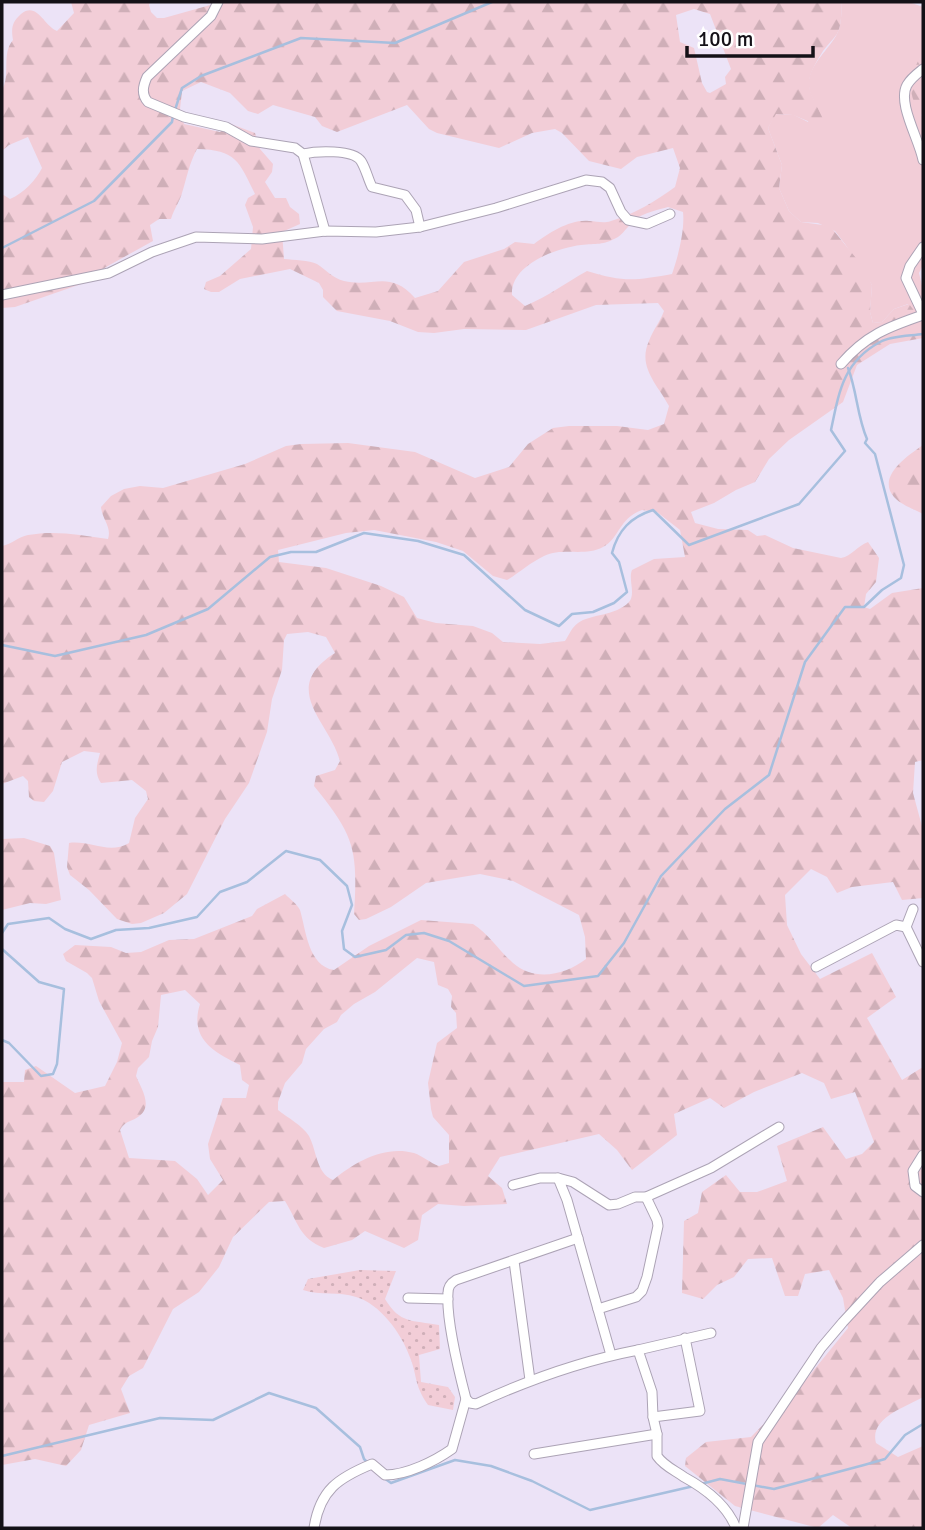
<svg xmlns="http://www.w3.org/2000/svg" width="925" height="1530" font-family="Signika,sans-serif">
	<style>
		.grass { fill: #f2cdd7 }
		.forest { fill: url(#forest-firs); fill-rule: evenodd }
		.park { fill: url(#park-dots) }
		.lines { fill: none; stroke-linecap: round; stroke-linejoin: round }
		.stream { stroke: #a7bfde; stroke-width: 2.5 }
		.street-casing { stroke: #aca3b5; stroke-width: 11 }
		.street { stroke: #fff; stroke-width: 9 }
	</style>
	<defs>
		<pattern id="forest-firs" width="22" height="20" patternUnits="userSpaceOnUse" patternTransform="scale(1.75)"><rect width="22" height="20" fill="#f2cdd7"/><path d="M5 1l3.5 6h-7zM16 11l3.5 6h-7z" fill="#cfafb8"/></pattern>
		<pattern id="park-dots" width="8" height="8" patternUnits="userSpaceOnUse" patternTransform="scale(1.75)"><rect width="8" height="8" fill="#f2cdd7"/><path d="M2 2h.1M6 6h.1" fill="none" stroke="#cfafb8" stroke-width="1.8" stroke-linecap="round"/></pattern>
	</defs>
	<rect width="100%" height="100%" fill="#ece3f7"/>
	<!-- grass -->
	<path class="grass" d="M842,2H909L923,7V53L919,60L921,115L923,117V265L919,273L923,290V322L908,304L894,309L882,322L873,323L870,312L872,285L845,244L835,231L818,223L801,222L789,211L779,188L782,165L768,128L775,114L794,115L808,122L814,101C798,74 823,57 836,36C842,26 841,13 842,2Z"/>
	<!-- forest -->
	<g class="forest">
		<path d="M71,2H150L149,5L151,12L157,18H164L221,2H842C841,12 842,24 837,34C833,40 827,45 823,51C801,86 808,86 824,121L815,124L793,115L776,114L768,128L782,165L779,188L789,211L801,222L830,226L860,263L872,285L870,312L873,323L882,322L894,309L909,304L923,322V338L890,344L857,365L843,402L789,440L769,459L755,482L736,490L714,503L691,512L695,523L718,529L748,530L757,536L765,535L793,548L841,558C852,556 857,546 868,542L879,558L876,582L866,594L864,607L870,609L892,593L923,588V760L915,762L913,793L923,830V898L902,900L893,882L852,887L837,893L827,877L811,869L785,895L787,925L801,954L820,979L872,953L896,997L867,1018L902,1080L923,1067V1397C906,1407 869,1418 876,1443L898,1457L923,1446V1528H852L833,1515L818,1528L735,1506L685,1466L686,1458L706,1442L751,1437L800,1387L848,1328L843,1298L829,1270L805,1274L798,1296H785L772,1258L748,1259L734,1277L717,1285L703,1299L682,1293L684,1221L698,1213L702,1192L726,1175L740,1192H757L787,1181L777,1146L823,1127L846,1159L862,1154L874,1142L855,1092L831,1099L824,1083L802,1073L754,1092L724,1108L710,1098L674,1114L677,1135L632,1170L617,1150L599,1134L500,1157L488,1176L502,1188L507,1204L464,1206L438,1204L422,1215L418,1240L404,1248L365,1231L352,1240L324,1248C299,1238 298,1222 285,1201L269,1202L233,1237L219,1267L199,1292L173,1309L143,1368L129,1376L121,1389L130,1413L89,1425L81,1450L66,1466L35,1459L2,1465V1082H24L25,1070L36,1066L75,1093L105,1086L117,1062L122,1043L99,1001L92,978L87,973L66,961L63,954L75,945L111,947L126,953L141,952L169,940L194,939L252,916L257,909L285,894C290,899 297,904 300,910C306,930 308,966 334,970L369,946L421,920L473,924C489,934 499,951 513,963C535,982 565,975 586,959L585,937L579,915L513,881L480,874L426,883L391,907L366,919L359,920L354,914C358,850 355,836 314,786L316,776L335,770L340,761C330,722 278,689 335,653L326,637L308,632L287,634L284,640L282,670L272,699L267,732L249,783L225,819L187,894L164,913L141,923L132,924L117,919L89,890L70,875L67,867L69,843C90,840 109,855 129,843L135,818L148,799L146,791L132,780L101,783C94,773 97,764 100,753L84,751L62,762L53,791L44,802L34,801L29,797L28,781L23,776L2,784V546C12,544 18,537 28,535C55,530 81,535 108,539C112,527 102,519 101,507L111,496L124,489L140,486L163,488L245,464L286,446L301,444L348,443L415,452L475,478L509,467L528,444L553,428L569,426H617L648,430L664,424L669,406C658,385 637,367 649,341C653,330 660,322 664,311L658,303L596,305L526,330L464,329L434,333L418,332L390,321L337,311L323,297V290L319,283L290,269L240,279L219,292H211L204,289L206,282L220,276L251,249L253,227L245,205L248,198L255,194C239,161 236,150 197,149C189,164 187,177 182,193C180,201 174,209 171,219H159L150,225L153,241L106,267L84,283L15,307L2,308V194L10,199C24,193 36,180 42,168L28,137L9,145L3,150L2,175V90C11,75 1,54 13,40C11,28 12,22 21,14C37,1 44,26 57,31L74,13ZM694,9L710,14L731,69L725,77L726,84L710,93L707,92L702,83L694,48L680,42L676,15ZM201,82L230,93L248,111L258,114L273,105L315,117L322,126L337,132L407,105L429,129L437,133L499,148L532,133L555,129L562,133L589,161L621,169L637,157L673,148L680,168L675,187C657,200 633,215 611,221C602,224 598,221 589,221C570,219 549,233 534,244L515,242L504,249L464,262L438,291L415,298C389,269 374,288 344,281C333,278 326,270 317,264C309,260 294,260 284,259L282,232L300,224L299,214L290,207L286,198H275L265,182L272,172L273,164L260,149L255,133L231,124L220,132L184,124L180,109L182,91ZM668,207L683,212C685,230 678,257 672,274C634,281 623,282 587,271C565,283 549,296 525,306L512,295C510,265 556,248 581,245C597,243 602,246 618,237C625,232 630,223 637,218C642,214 660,209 668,207ZM642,510L657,512L680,530L685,557L654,559L632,570C628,579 636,594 629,602C616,616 590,614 578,623C572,627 569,635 565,641L540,644L503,642L492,633L473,626L436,623L417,618L404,597L381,586L326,568L279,562L278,550L346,533L374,530L436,542L463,551L493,576L507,580C519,573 531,562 544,556C563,547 585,557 603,547C620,538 618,519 642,510ZM417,958L434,962L438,985L448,989L452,996L451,1007L456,1013L457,1028L437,1043L428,1083L431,1109L433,1117L449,1135V1163L439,1166C430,1163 423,1156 414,1153C384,1145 355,1162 333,1180C316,1173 317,1151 309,1136C302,1125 288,1118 278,1110V1102L285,1083L302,1063L306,1049L324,1029L337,1022L341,1015L354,1004L375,992ZM185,990L200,1004C189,1039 214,1052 240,1065L242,1080L249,1085L246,1098H223L208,1144L210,1159L223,1180L208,1195L197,1179L175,1161L129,1158L120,1130C125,1121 130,1122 138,1117C154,1107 141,1088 136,1076L138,1068L149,1057L152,1041L158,1027L161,995Z"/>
		<path d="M923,53V117C906,96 908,75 923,53Z"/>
		<path d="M923,445V514C914,509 901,505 894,497C876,476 909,455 923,445Z"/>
		<polygon points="24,838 50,846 54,853 61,900 46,904 30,903 2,910 2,839"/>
	</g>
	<!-- park -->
	<path class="park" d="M360,1270L396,1271L385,1299C400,1324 412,1320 439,1325L440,1349L419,1355L421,1382L448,1387L455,1397L453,1410L428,1405C413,1383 418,1376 409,1355C401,1333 380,1304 356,1297C339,1291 320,1296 303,1290L308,1279Z"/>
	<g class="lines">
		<!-- stream -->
		<g class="stream">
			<polyline points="175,110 182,88 201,76 301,38 395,43 492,2"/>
			<polyline points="2,248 94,201 172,122 173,116"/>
			<path d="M2,645L55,656L146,635L208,609L270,557L291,552H316L364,533L418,541L464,555L525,610L559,626L572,614L593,612L614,603L627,592L619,562L612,553C618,530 631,517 653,510L689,545L799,504L845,451L831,430C839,392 843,362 880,342C891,336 910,336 923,334"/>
			<path d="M2,933L8,924L49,918L65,929L91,939L116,930L149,928L197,917L220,892L247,882L286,851L320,860L347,886L352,905L342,931L344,949L355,957L386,950L406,935L424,933L449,941L524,986L598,976L624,943L661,876L725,809L769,775L805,662L845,607H864L882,590L901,578L904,565L875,454L865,443L867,439C857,416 857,391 848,368"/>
			<polyline points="2,949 39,982 64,989 57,1064 53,1074 41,1076 9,1043 2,1040"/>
			<polyline points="2,1456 160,1418 213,1420 269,1393 316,1408 360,1447 364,1459 369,1464"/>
			<polyline points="384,1478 391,1483 455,1460 491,1466 532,1481 590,1510 694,1486"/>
			<polyline points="701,1484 720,1479 774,1489 864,1465 885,1459 905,1435 923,1424"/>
		</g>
		<defs>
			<g id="street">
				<path d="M218,2L211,16L147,77C143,86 141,94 148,102L184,117L226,127L251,141L295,148L303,154C316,151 353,149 361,161C366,169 368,179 372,187L405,195L416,210L420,227"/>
				<path d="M923,69C918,73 911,78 907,85C897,103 919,139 923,160"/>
				<polyline points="303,154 325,231"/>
				<polyline points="923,247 910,266 906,278 923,314"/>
				<polyline points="2,295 109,273 152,252 196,237 262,239 325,231 376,232 420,227 496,208 586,180 602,182 610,188 621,212 628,220 647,224 670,214"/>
				<path d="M841,364C866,335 888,327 923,315"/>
				<polyline points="913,909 906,927 923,962"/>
				<polyline points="816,967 896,925 906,927"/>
				<polyline points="923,1155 913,1171 915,1186 923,1192"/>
				<polyline points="513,1185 540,1178 558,1178"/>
				<path d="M578,1238L456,1280C451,1283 448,1286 448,1293C446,1318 459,1372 466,1399L470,1403L476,1404C528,1380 581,1361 638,1350L652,1392L653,1417L657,1434V1456C664,1466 674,1470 684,1477C706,1489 727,1505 736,1528"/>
				<polyline points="514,1261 530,1380"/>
				<polyline points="408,1298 448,1299"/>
				<polyline points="598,1309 636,1297 642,1291 647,1277 658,1226 657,1220 646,1197"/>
				<polyline points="638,1350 711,1333"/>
				<polyline points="611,1355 567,1200 558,1178 573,1182 609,1205 618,1204 635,1197 646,1197 711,1168 779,1127"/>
				<polyline points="653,1417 700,1411 685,1338"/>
				<polyline points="534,1454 657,1434"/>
				<path d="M314,1528C320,1490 338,1478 372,1464L385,1475C407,1475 435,1461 452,1449L466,1399"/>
				<polyline points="743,1528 758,1442 821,1348 843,1322 880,1282 923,1245"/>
			</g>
		</defs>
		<!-- street casing -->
		<use href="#street" class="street-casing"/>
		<!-- street -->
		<use href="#street" class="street"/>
	</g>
	<!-- border -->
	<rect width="925" height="1530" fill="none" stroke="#141117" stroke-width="7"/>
	<!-- scale -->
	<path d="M687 46v10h126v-10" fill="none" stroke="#141117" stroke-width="3.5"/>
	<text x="698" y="46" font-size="21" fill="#141117" stroke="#ffffff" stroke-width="5" paint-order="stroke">100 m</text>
</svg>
